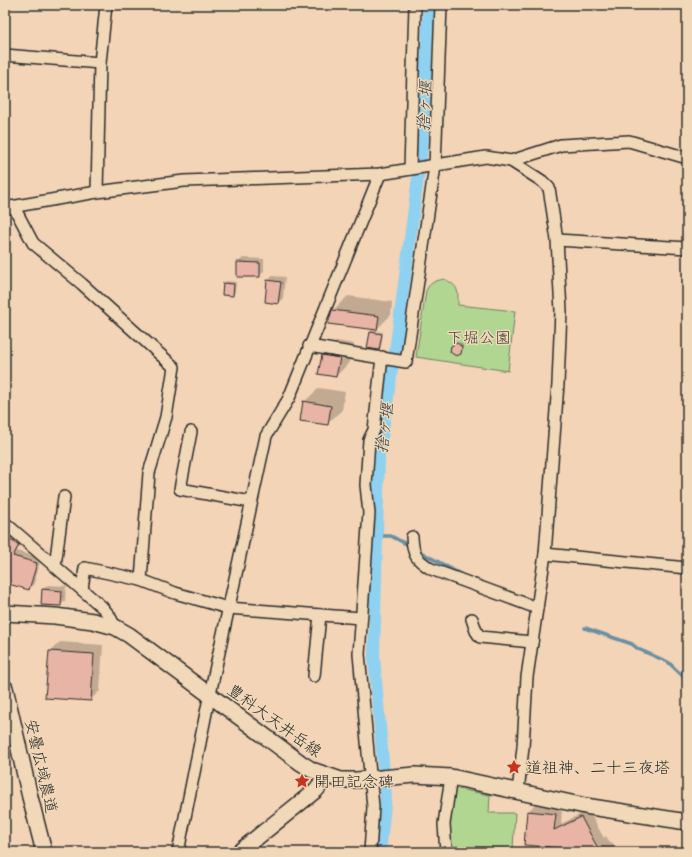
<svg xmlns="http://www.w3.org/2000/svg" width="692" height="857" font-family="Dekko,'Klee One',sans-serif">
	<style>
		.green { fill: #b1d692; stroke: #6e805e }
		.shadow { fill: #0003 }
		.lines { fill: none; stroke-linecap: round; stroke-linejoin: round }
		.stream { stroke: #678fa1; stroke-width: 3.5 }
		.canal { stroke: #8fd1f0; stroke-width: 12 }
		.building { fill: #e8b4a6; stroke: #2b2b2b }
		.street-casing { stroke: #2b2b2b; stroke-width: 14 }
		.secondary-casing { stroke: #2b2b2b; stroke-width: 18 }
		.street { stroke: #f0d8b8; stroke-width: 11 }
		.secondary { stroke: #f0d8b8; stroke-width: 15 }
		.labels { text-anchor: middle; stroke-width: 3; stroke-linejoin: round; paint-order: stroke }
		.park-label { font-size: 16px; fill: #3f453a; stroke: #f0d8b8 }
		.street-label { font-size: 16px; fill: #2b2b2b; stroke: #f0d8b8 }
		.poi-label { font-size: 16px; fill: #2b2b2b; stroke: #f0d8b8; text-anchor: start }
		.water-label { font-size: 17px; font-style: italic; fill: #3a4449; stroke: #f0d8b8 }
	</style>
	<rect width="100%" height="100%" fill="#f3d4b7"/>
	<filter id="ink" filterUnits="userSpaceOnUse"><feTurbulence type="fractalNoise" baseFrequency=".025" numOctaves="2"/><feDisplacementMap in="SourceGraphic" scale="8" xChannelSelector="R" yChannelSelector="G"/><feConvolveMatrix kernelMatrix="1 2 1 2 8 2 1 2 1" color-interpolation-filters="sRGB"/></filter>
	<g filter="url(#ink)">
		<!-- green -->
		<g class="green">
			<path d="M444,279C459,286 458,290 458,305L515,311L508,371L416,357L426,291C430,282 435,281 444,279Z"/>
			<polygon points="453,788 490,795 489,813 515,813 513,849 450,846 447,824"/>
		</g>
		<!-- shadow -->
		<g class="shadow">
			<polygon points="243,258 264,259 264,271 259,276 238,263"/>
			<polygon points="272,276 285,277 283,298 278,303 268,281"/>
			<polygon points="226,281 236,282 235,292 233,295 224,284"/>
			<polygon points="348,296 392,302 391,315 375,331 383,332 381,347 379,349 370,332 374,329 333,310"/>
			<polygon points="337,341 354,344 350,362 336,376 323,356"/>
			<polygon points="459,342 463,345 463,350 460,353 452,346"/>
			<polygon points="319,388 345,392 342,410 327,424 304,402"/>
			<polygon points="11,533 23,540 17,551 41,558 34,584 29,589 5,575 5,534 8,536"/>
			<polygon points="48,585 66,586 65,601 60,605 43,589"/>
			<polygon points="60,642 103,645 100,691 90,700 50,651"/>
			<polygon points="535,804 562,807 561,824 588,810 604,838 606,836 610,843 612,843 615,848 612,852 564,852 562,847 528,812"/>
		</g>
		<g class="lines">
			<!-- stream -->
			<g class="stream">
				<polyline points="377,536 391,536 410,546"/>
				<polyline points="417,550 462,575"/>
				<polyline points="585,628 632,644 638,649 668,662 687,680"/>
			</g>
			<!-- canal -->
			<polyline class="canal" points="380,852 386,796 374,657 379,456 397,337 422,147 429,5"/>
		</g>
		<!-- building -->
		<g class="building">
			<polygon points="237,262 260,263 260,277 237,277"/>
			<polygon points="267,280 281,282 278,304 265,302"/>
			<polygon points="223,283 234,284 233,296 222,295"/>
			<polygon points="332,310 379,316 377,330 328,324"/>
			<polygon points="370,332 382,334 379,350 367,348"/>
			<polygon points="457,343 462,347 461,354 456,356 450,352 451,346"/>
			<polygon points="322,355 340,358 336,377 318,374"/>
			<polygon points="303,401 331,406 328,425 300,421"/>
			<polygon points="5,537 19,545 13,556 37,563 29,590 5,583"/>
			<polygon points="42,589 62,591 61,606 41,605"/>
			<polygon points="49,651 94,654 91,701 45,698"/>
			<polygon points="527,811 556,814 554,830 581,817 600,852 563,852 561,848 524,845"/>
		</g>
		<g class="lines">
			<defs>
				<g id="street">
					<polyline points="5,55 100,63"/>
					<polyline points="511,161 561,145 629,141 687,158"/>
					<polyline points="410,169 415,5"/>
					<polyline points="97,192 100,63 106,5"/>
					<polyline points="14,207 33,243 82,284 174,367 166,417 149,473 141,580"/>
					<polyline points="5,208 97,192 184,181 380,174 486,157 511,161 542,181 549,188 557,240 561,311 558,384 545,554 527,677 523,747 518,792"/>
					<polyline points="557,240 687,248"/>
					<polyline points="309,346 406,362 435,166 441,5"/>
					<polyline points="191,432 180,489 251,502"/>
					<polyline points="5,523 102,607 109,615 115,627"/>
					<path d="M412,537C413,556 416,559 431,569L537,608"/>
					<polyline points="545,554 687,568"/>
					<polyline points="55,566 64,497"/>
					<polyline points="82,589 85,568 141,580 175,593 228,608 361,618"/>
					<polyline points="472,619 476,631 480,637 532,642"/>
					<polyline points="314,676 320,615"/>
					<polyline points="178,852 208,703 266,436 289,398 380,174"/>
					<polyline points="370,852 373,807 359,654 369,513 366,485 369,440 374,430 382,357"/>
					<polyline points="446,852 444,824 451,777"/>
				</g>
				<g id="secondary">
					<polyline points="5,613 55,616 93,621 115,627 129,635 301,763 312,770 341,780 357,780 415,775 451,777 585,806 687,822"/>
					<polyline points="5,688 30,797 44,852"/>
					<polyline points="239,852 316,790 327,776"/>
				</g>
			</defs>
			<!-- street casing -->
			<use href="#street" class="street-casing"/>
			<!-- secondary casing -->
			<use href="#secondary" class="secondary-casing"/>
			<!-- street -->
			<use href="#street" class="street"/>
			<!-- secondary -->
			<use href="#secondary" class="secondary"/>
		</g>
	</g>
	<!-- icons -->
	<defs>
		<symbol id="sight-bare" viewBox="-9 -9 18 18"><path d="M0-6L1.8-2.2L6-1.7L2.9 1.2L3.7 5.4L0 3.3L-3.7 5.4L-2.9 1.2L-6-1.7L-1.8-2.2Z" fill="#c8321e" stroke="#f0d8b8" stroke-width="2.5" paint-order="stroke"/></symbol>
	</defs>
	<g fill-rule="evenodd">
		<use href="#sight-bare" x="503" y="756" width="22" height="22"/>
		<use href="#sight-bare" x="291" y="770" width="22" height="22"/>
	</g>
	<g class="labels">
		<!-- park labels -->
		<g class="park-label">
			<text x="479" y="343">下堀公園</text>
		</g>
		<!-- street labels -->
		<g class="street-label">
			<text transform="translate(275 720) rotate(36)" y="6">豊科大天井岳線</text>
			<text transform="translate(42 766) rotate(77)" y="6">安曇広域農道</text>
		</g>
		<!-- poi labels -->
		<g class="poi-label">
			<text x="526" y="773">道祖神、二十三夜塔</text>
			<text x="314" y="787">開田記念碑</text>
		</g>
		<!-- water labels -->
		<g class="water-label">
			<text transform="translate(424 106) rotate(-87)" y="6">捨ヶ堰</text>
			<text transform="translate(384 428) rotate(-83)" y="6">捨ヶ堰</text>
		</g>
	</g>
	<!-- margin -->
	<rect width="692" height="857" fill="none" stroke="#f0d8b8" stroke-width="20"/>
	<rect x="10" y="10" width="672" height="837" fill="none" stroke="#2b2b2b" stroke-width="1.5" filter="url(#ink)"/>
</svg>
